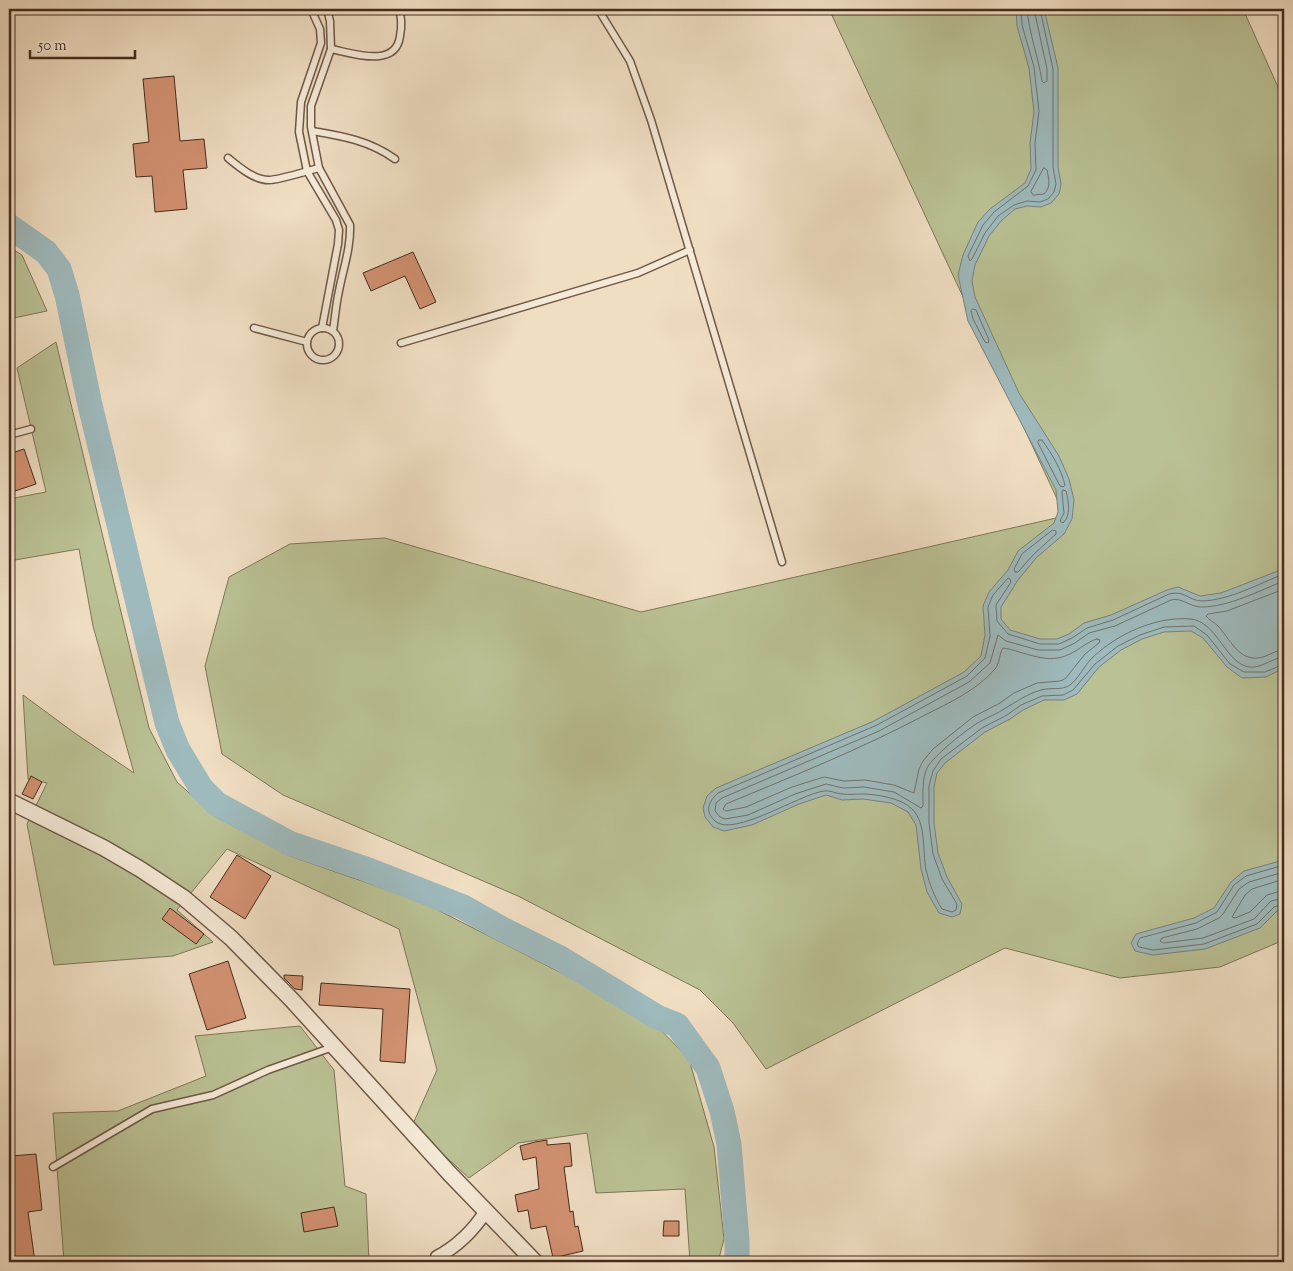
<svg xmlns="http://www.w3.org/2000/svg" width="1293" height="1271" font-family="'Sorts Mill Goudy',serif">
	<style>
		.green { fill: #bac194; stroke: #7f7658 }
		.water { fill: #9ebabd; stroke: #7a817d }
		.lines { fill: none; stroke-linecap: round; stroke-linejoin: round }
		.shore { stroke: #71736d; stroke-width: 1 }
		.river { stroke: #9ebabd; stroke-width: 25 }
		.building { fill: #d39272; stroke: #442c1d }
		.service-casing { stroke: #6f5846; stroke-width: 9 }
		.minor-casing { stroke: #6f5846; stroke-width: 15 }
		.tertiary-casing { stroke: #6f5846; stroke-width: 18 }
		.service { stroke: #f5ead8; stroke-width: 6 }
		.minor { stroke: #f5ead8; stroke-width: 12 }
		.tertiary { stroke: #f5ead8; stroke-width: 15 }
	</style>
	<rect width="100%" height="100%" fill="#f0dec3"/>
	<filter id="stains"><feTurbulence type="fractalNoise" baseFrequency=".004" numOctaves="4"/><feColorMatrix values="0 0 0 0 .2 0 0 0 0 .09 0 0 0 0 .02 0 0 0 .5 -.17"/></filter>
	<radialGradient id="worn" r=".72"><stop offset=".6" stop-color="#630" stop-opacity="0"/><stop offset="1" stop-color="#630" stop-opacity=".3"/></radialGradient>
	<!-- green -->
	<g class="green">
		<polygon points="829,9 1243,9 1278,87 1284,119 1284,940 1220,967 1120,978 1005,948 766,1069 733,1023 700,990 518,896 283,795 222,754 205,666 229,577 290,544 385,538 641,612 1065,516"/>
		<polygon points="9,247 22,255 47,311 9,319"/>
		<polygon points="56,342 149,728 177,782 216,817 290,856 422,902 648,1017 689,1059 714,1147 724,1239 718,1262 690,1262 685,1189 596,1193 587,1133 518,1143 469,1178 412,1126 437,1070 399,929 227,849 177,910 213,942 173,956 54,965 27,824 47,783 28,779 23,695 76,734 134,773 93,626 79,549 9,561 9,499 46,492 17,368"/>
		<polygon points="300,1026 334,1070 345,1186 366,1194 369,1262 64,1262 53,1113 118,1111 206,1076 195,1036"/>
	</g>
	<!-- water -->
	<g class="water">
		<polygon points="1016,9 1044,9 1058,68 1058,167 1061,184 1059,194 1051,203 1041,207 1027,206 1015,209 1002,220 989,236 975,265 972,281 975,297 1019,393 1059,456 1069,479 1074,500 1072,519 1064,534 1036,558 1018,580 1001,607 1001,619 1010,630 1040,639 1057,639 1069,634 1084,623 1111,615 1167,590 1178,587 1200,596 1221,593 1283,569 1284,668 1266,677 1242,678 1227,667 1203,638 1191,631 1164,632 1142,639 1121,650 1099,667 1077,694 1064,700 1044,700 1023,710 1010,719 985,732 945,763 937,773 934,787 934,823 938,853 947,877 962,904 960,914 952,917 939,913 927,892 921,869 916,825 908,812 891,803 863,799 842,800 826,795 799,804 752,825 724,831 713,827 705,817 703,808 707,796 716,788 874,721 964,672 981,656 985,635 983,606 989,592 1008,570 1018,551 1054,523 1058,512 1056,490 968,321 958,275 963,255 978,222 990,209 1025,183 1031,169 1030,143 1034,112 1029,68 1017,26"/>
		<polygon points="1284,860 1284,909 1277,911 1260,928 1205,949 1153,955 1135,951 1131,943 1136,934 1194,918 1214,908 1231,882 1244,871"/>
	</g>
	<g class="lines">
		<!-- shore -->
		<g class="shore">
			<polyline points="1021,9 1022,25 1034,67 1039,111 1035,143 1036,170 1028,186 994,212 983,225 968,256 970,261 972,259 985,233 998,216 1014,205 1027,201 1040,202 1048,199 1054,192 1056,184 1053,167 1053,69 1040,9"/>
			<path d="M1027,9C1029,33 1038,56 1042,81L1044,83L1047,81V69L1034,9"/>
			<path d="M1044,168L1047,170C1049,180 1051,187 1044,194L1033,195L1031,192Z"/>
			<polygon points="973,309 976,310 989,340 988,343 985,342 973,319 971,311"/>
			<path d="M1039,440H1042C1052,454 1061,469 1065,485L1063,487L1060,486L1038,443Z"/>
			<path d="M1063,490L1066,491C1069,502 1071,516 1063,523L1060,521L1064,513L1062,492Z"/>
			<polygon points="1053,530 1056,531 1056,534 1033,555 1018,572 1015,572 1014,569 1022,554"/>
			<path d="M1284,574C1258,584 1230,600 1202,601C1189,601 1185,590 1169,594L1113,620L1087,628L1072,638L1059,644H1040L1008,634L997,621L996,605L1011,582L1010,579L1008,578L993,595L988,607L990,636L985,658L967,676L877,725L718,793C709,801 704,811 715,821C733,838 800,794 824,791C830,790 837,794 843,794C849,795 855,794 862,794C875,794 902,798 912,809C927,824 922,851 926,870C930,885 934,896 942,909L952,912L956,910L957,904L942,879L933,854L929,823V786L933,771L941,759L982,728L1007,715L1021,705L1042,696L1063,695L1073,690L1095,664L1118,646L1140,635L1164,627L1194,626L1207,635L1230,664L1244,672H1265L1284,664"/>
			<path d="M1284,581C1258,591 1229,607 1201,607C1190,607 1182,597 1171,600L1115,626L1089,633L1075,643L1060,650H1038L1006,641L998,635L990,663L969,682L879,731L722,798L716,803L715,811L720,817L725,819L748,815L795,794L826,784L843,788L864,787L894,792L921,808L923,806C923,794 922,779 927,768C933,756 968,728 981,721C988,717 997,714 1004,709C1016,702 1027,694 1041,690C1051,687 1061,691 1070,685C1079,678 1084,666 1092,658C1117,634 1156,616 1191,619C1216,622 1224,658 1245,666C1259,671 1271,658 1284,657"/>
			<path d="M1284,589L1227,611L1208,614L1206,616C1209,620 1214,622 1218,626C1230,639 1238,660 1258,658C1268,657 1274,650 1284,650"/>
			<path d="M1097,639L1100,640L1099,643L1085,654L1065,679L1060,681L1037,683L1014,693L1000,703L973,717L933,749L923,761L919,769L914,793L894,785L865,780L844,781L824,777L792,787L746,807L726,811L723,809L726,804C793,776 861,749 925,715C949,703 977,690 995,669C1000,663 999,654 1003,648C1023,651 1045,664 1065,656C1077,652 1086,642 1097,639Z"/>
			<polyline points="1284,865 1246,876 1234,885 1217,912 1196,923 1140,938 1137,944 1139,947 1153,950 1204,944 1257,924 1274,907 1284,904"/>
			<polyline points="1284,872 1249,882 1239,889 1223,914 1219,918 1197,929 1162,938 1160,941 1163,943 1203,938 1254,919 1271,901 1284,898"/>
			<polyline points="1284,879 1252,889 1245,895 1232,917 1235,918 1250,912 1267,895 1284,890"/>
		</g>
		<!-- river -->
		<polyline class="river" points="9,226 46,252 59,269 67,295 90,405 167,723 178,750 201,788 217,804 289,843 363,868 463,907 502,929 560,958 657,1017 677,1025 708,1068 722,1111 729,1144 737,1240 737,1262"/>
	</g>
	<!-- building -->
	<g class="building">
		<polygon points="174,76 180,141 204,139 207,168 183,170 187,209 155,212 152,176 136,177 133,144 149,142 143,79"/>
		<polygon points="413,252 436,302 420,309 405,276 371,291 363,273"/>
		<polygon points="24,449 36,484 9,493 9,454"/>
		<polygon points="31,776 42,782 33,799 22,794"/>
		<polygon points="237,855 271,876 245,919 210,897"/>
		<polygon points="170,908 204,934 196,944 162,919"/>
		<polygon points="228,961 246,1018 207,1030 189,974"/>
		<polygon points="284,975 303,976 302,990 295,989 284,978"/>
		<polygon points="321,983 410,989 405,1063 380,1061 383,1009 319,1005"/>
		<polygon points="547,1140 547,1145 570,1143 572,1166 564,1167 570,1212 573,1211 575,1227 578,1226 583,1251 553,1258 546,1226 531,1229 528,1210 518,1212 515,1195 539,1189 536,1157 523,1160 520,1146 535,1142"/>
		<polygon points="36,1154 42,1210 28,1212 35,1262 9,1262 9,1167 12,1167 11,1156"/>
		<polygon points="334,1207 338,1226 304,1232 301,1213"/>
		<polygon points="664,1221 679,1221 679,1236 663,1236"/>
	</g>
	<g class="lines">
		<defs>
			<g id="service">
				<polyline points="311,9 320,29 321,43 301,102 299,132 307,171 336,220 339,230 338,244 322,328"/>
				<path d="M327,9L330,21L331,49L311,106V127L319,168L350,225C351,248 343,269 339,291C336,304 335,318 333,331"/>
				<polyline points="598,9 630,61 651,120 782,562"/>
				<path d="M331,49C352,53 396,69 400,36C402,26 402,19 399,9"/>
				<path d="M312,131C343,136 370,141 395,159"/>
				<path d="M228,158C239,167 254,180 269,180C279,180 307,171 319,168"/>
				<circle cx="323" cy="344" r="16"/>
				<polyline points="254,328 307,342"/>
				<polyline points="401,343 638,273 690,250"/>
				<polyline points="9,435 31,429"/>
				<polyline points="53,1167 152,1109 213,1095 268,1070 333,1047"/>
			</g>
			<path id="minor" d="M437,1257C458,1246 473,1231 486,1211"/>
			<polyline id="tertiary" points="9,801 104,848 140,869 184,898 231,938 291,999 450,1174 535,1262"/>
		</defs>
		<!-- service casing -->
		<use href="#service" class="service-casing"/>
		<!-- minor casing -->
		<use href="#minor" class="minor-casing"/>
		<!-- tertiary casing -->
		<use href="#tertiary" class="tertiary-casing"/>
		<!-- service -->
		<use href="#service" class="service"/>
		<!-- minor -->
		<use href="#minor" class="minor"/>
		<!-- tertiary -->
		<use href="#tertiary" class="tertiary"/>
	</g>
	<!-- margin -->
	<rect width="1293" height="1271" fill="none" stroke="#f0dec3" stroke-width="30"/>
	<rect x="10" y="10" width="1273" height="1251" fill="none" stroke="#442c1d" stroke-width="2.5"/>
	<rect x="15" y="15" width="1263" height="1241" fill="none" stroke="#442c1d"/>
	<!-- scale -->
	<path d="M30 50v8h105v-8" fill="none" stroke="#442c1d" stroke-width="2.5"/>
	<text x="38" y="50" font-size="15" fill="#442c1d" stroke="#f5ead8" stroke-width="4" paint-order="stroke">50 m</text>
	<rect width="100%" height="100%" filter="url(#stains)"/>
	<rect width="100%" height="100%" fill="url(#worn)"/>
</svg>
